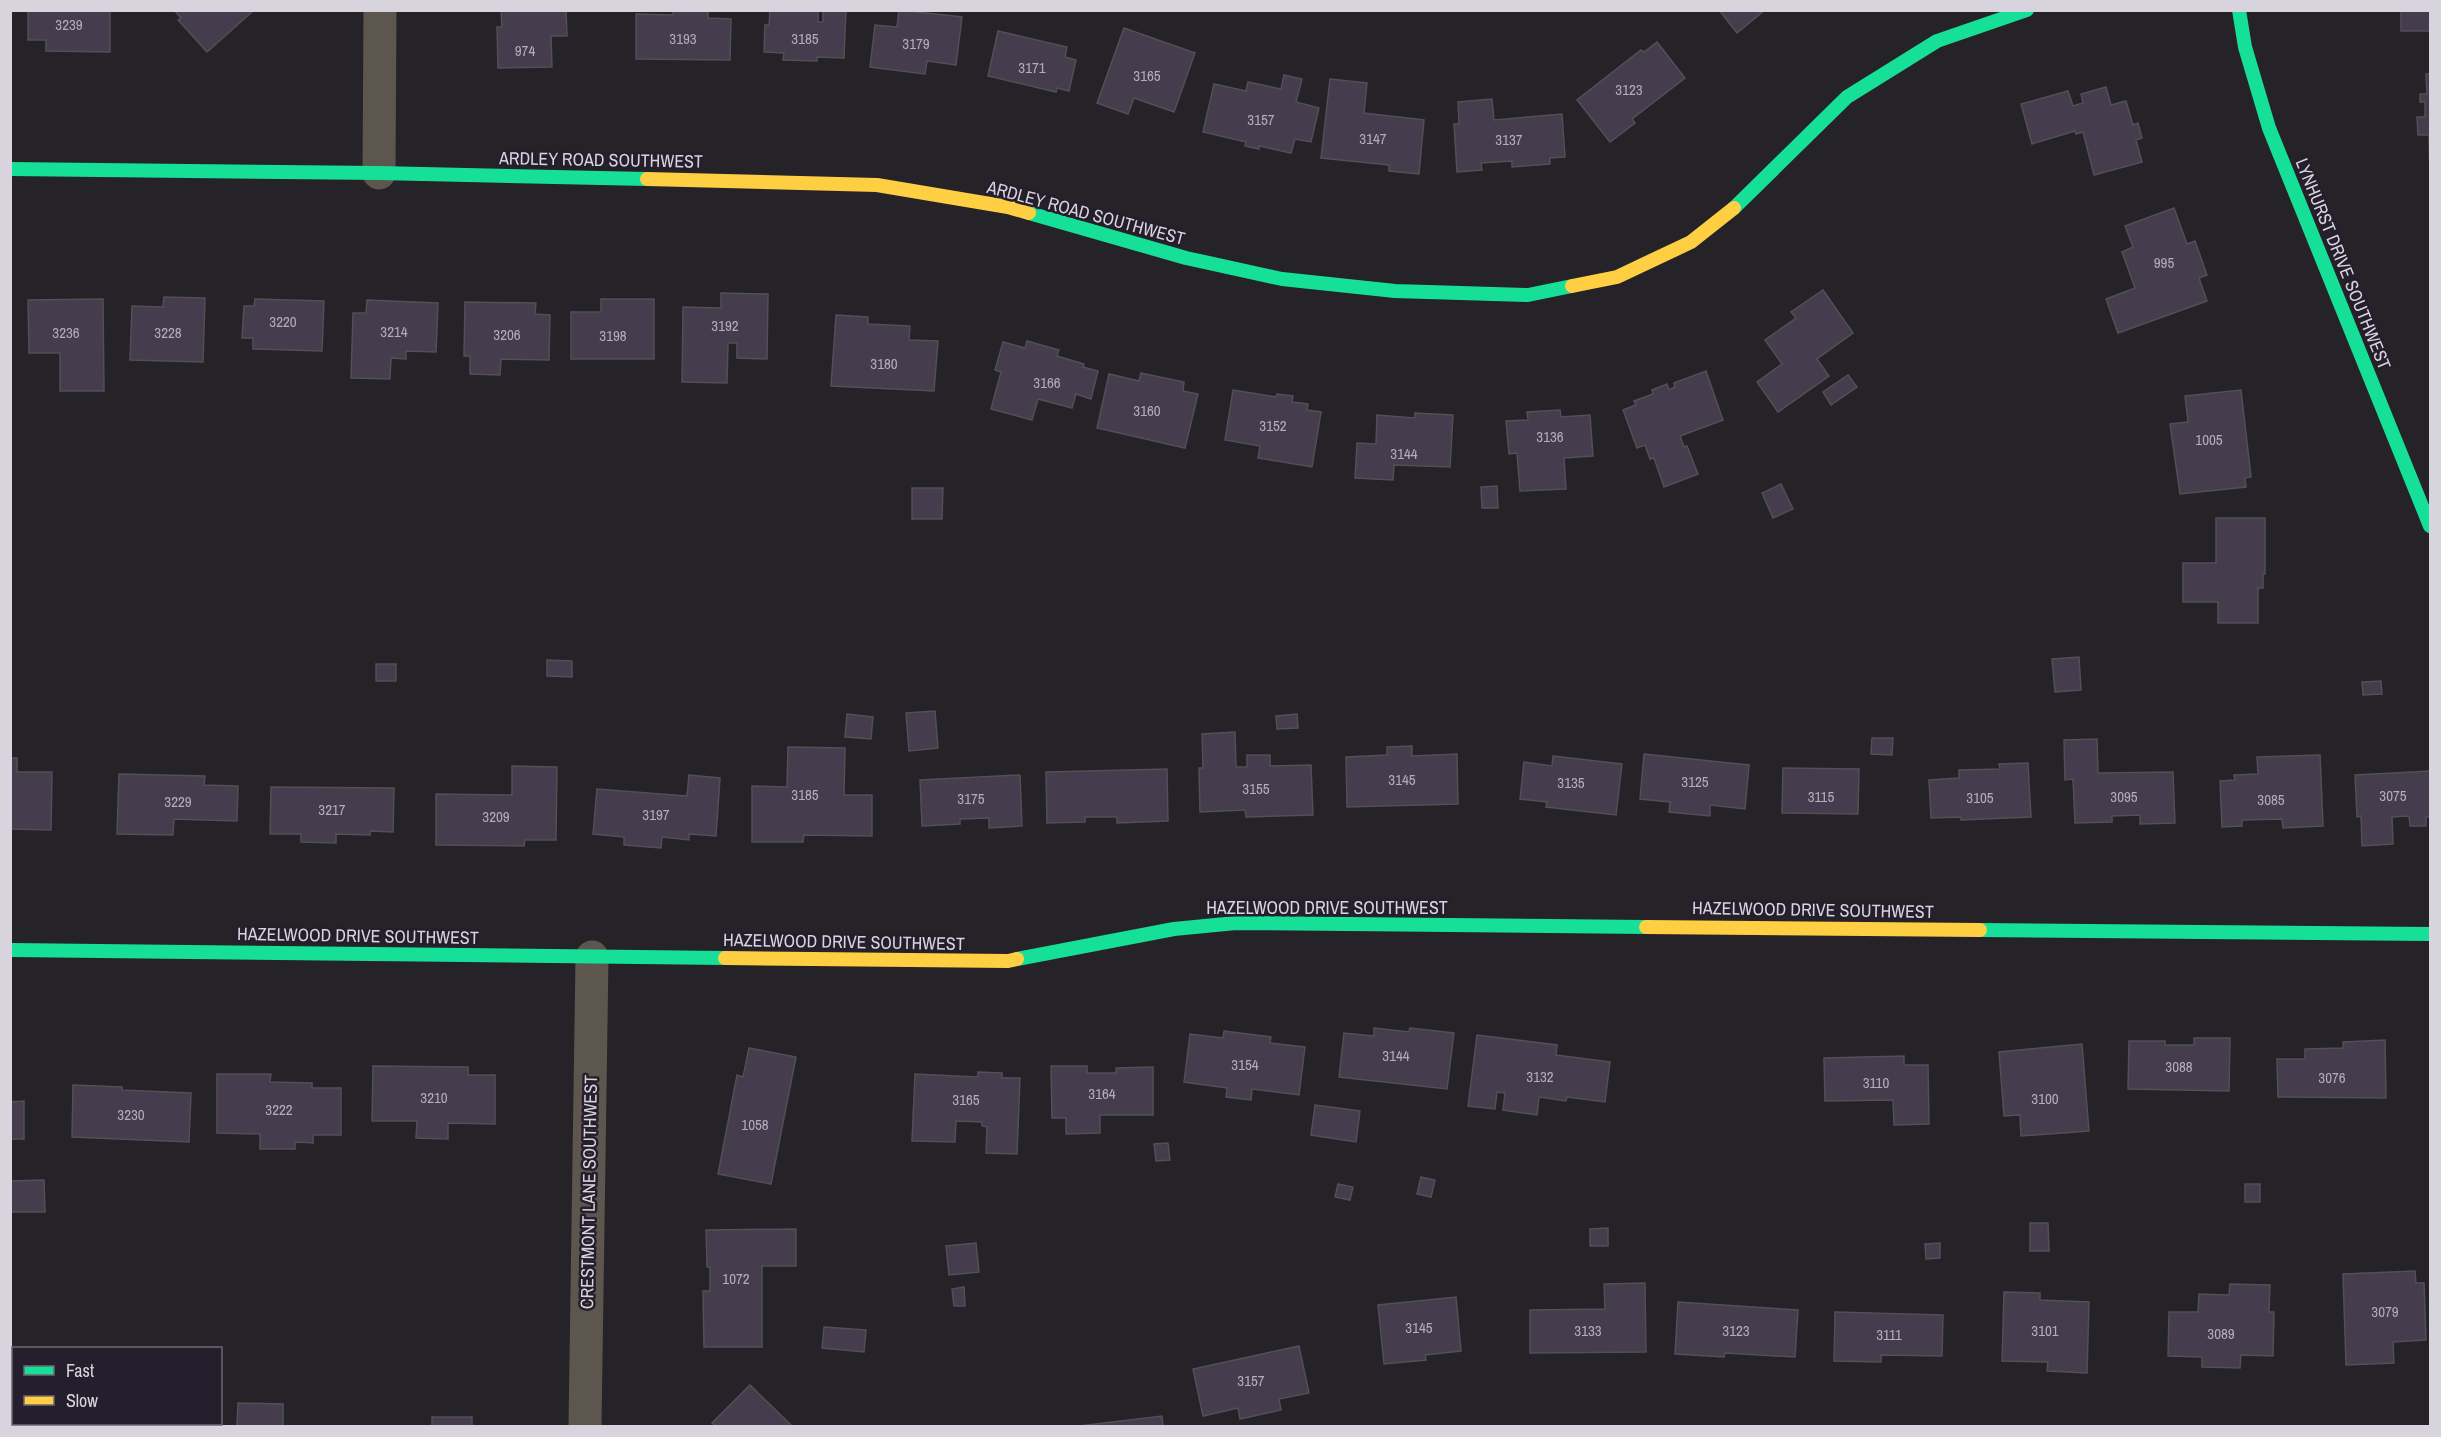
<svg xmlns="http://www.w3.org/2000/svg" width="2441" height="1437" font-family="'Archivo Narrow',sans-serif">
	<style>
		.building { fill: #453c4d; stroke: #524f55; stroke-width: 1.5 }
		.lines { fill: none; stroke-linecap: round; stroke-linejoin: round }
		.street { stroke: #5d564e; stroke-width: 33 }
		.fast { stroke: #16e098; stroke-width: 14 }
		.slow { stroke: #ffcf43; stroke-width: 14 }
		.labels { text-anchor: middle; stroke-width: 5; stroke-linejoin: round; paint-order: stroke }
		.number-label { font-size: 15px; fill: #b3aeb9 }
		.street-label { font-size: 18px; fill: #d8d4dd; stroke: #251e2c }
	</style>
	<rect width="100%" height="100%" fill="#252228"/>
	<!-- building -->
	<g class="building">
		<polygon points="28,10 110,10 110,52 46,51 46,40 28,40"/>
		<polygon points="174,10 253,10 253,11 207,52 178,20 181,18"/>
		<polygon points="501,10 566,10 567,36 551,36 552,67 498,68 497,27 502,27"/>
		<polygon points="673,10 708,10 708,18 731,19 730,60 636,59 636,14 673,15"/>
		<polygon points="770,10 818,10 818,22 823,22 823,10 846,10 844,58 817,57 817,61 783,60 784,53 764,52 765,25 769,25"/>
		<polygon points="899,10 962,17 956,65 927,61 925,74 870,67 875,25 897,27"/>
		<polygon points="1719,10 1765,10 1737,33"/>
		<rect x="2401" y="10" width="29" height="21"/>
		<polygon points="1124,28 1195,53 1174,112 1134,98 1128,114 1097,103"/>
		<polygon points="998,31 1067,47 1065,57 1076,60 1069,91 1057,88 1056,92 988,76"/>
		<polygon points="1657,42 1685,78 1632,119 1635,123 1610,142 1577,100 1641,50 1644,52"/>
		<polygon points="2426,74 2430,74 2430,176 2429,135 2418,135 2417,117 2425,117 2425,102 2420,102 2420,94 2427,94"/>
		<polygon points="1284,75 1302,79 1296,102 1319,108 1311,142 1295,139 1291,153 1259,146 1259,149 1245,146 1246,142 1203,132 1214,84 1246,91 1248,82 1281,89"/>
		<polygon points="1330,79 1367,83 1364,113 1424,120 1419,174 1389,171 1389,165 1321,158"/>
		<polygon points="2106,87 2111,105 2126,101 2133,125 2138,123 2142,138 2136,140 2142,162 2094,175 2083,132 2076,134 2075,131 2032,144 2021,104 2068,91 2073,106 2083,103 2081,94"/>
		<polygon points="1492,99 1494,120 1562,114 1565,157 1550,158 1550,164 1512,167 1512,161 1481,163 1482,170 1457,172 1454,124 1459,124 1458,102"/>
		<polygon points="2174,208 2187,244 2195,241 2207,275 2199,278 2207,301 2118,333 2106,299 2135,288 2122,252 2133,247 2125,226"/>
		<polygon points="1823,290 1853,333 1817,359 1829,376 1778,412 1757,382 1782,364 1765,340 1796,318 1791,312"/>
		<polygon points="721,293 768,294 767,359 737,358 737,343 728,343 727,383 682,382 683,307 721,308"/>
		<polygon points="164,297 205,298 203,362 130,360 132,306 163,307"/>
		<polygon points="103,299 104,391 60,391 60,353 29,353 28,300"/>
		<polygon points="255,299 324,301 322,351 253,349 253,338 242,338 244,306 254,306"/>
		<polygon points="601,299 654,299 654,359 571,359 571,312 601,312"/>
		<polygon points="367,300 438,303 436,352 406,351 406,359 391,358 390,379 351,378 353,313 366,313"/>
		<polygon points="465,302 536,303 535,314 550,315 549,360 501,359 500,375 470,374 470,356 464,356"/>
		<polygon points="836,315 868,317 868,324 910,326 909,340 938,341 934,391 831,386"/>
		<polygon points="1027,341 1059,350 1057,356 1084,364 1083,367 1098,371 1091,399 1076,394 1072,408 1038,399 1032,420 991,409 1001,372 995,370 1003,342 1025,348"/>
		<polygon points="1706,371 1723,420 1680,436 1684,447 1687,446 1698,474 1664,487 1654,458 1650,459 1645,445 1637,448 1623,410 1636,405 1634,401 1653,394 1652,390 1667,384 1669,390 1675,387 1674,383"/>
		<polygon points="1141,373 1184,382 1183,391 1198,394 1185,448 1097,428 1109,374 1139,381"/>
		<polygon points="1848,375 1857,387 1831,405 1823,392"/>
		<polygon points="1233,390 1276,397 1277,394 1293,396 1292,402 1308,404 1307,410 1321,412 1312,467 1258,458 1260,446 1225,440"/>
		<polygon points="2241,390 2251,477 2245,478 2246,487 2180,494 2170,424 2188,422 2185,396"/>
		<polygon points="1560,410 1561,417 1590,415 1593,456 1564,458 1566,489 1520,491 1517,453 1509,454 1506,421 1528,420 1527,412"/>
		<polygon points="1415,413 1453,415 1450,467 1394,465 1393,480 1355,478 1357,443 1376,444 1377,415 1415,418"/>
		<polygon points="1781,484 1793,509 1773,518 1762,493"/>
		<polygon points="1497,486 1498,508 1482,508 1481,487"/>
		<polygon points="912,488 943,488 942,519 912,519"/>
		<polygon points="2216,518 2265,518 2265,574 2263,574 2263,588 2258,588 2258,623 2218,623 2218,602 2183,602 2183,563 2216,563"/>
		<polygon points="2079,657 2081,690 2055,692 2052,659"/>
		<polygon points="547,660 572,661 572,677 547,676"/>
		<rect x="376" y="664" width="20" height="17"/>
		<polygon points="2381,681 2382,694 2363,695 2362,682"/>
		<polygon points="935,711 938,748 909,751 906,713"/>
		<polygon points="847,714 873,717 871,739 845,737"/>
		<polygon points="1297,714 1298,728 1277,729 1276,716"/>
		<polygon points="1235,732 1236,767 1247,767 1247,755 1270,755 1270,766 1311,765 1313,815 1246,817 1245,810 1200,812 1199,768 1203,768 1202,734"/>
		<polygon points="1872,738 1893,738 1892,755 1871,754"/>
		<polygon points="2097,739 2098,773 2173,772 2175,823 2140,824 2140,815 2112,816 2112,822 2075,823 2073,779 2065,780 2064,740"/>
		<polygon points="1412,746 1412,756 1457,754 1458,804 1347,807 1346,757 1387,755 1387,747"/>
		<polygon points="788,747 845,748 844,795 872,795 872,836 804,835 803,842 752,842 752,786 787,787"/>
		<polygon points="1644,754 1749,765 1745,809 1710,805 1710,816 1669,812 1670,802 1640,799"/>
		<polygon points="2320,755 2323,826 2283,828 2282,819 2242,820 2242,826 2222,827 2220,781 2235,780 2234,775 2258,774 2257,757"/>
		<polygon points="1553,756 1622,764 1616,815 1546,807 1547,802 1520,799 1524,762 1552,766"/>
		<polygon points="10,758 17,758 17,772 52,772 51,830 10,829"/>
		<polygon points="2028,763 2031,817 1961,820 1961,817 1931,818 1929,780 1959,778 1959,770 2000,769 1999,764"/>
		<polygon points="512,766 557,767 556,840 525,840 524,846 436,845 436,794 512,795"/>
		<polygon points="1783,768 1859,769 1858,814 1782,813"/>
		<polygon points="1167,769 1168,821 1117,823 1117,817 1085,817 1085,822 1047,823 1046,772"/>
		<polygon points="2430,771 2430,817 2426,817 2426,826 2410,826 2409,816 2392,817 2393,844 2362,846 2361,816 2357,817 2355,775"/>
		<polygon points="119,774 205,776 204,785 238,786 237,821 174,819 173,835 117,834"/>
		<polygon points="689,775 720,778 716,836 689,834 689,840 662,837 661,848 624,845 624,837 593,834 597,789 687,796"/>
		<polygon points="1020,775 1022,826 989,828 989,818 960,819 960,824 922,826 920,780"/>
		<polygon points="271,787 394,788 393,832 370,831 370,835 336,834 336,843 301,842 301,834 270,834"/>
		<polygon points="1374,1028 1409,1032 1410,1028 1454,1033 1447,1089 1339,1077 1344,1033 1374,1036"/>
		<polygon points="1224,1031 1271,1037 1270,1043 1305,1047 1299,1095 1252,1089 1251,1100 1226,1097 1227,1088 1184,1082 1190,1034 1223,1038"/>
		<polygon points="1477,1035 1557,1045 1556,1055 1610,1062 1605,1102 1567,1097 1566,1101 1539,1097 1537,1115 1503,1110 1505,1093 1497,1092 1495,1109 1468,1106"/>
		<polygon points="2194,1038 2230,1038 2229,1091 2128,1089 2129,1041 2165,1041 2165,1045 2194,1045"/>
		<polygon points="2385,1040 2386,1098 2278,1097 2277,1059 2305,1059 2305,1049 2343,1048 2343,1042"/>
		<polygon points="2082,1044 2089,1131 2021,1136 2020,1115 2004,1116 1999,1052"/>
		<polygon points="749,1048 796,1057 771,1184 718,1174 737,1075 743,1077"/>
		<polygon points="1904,1056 1904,1065 1928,1065 1929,1124 1894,1125 1893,1100 1825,1101 1824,1058"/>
		<polygon points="373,1066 468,1067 468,1075 495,1075 495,1124 448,1123 448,1139 416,1138 417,1121 372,1121"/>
		<polygon points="1051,1066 1087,1066 1087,1073 1116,1073 1116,1068 1153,1067 1153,1115 1100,1115 1100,1133 1066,1134 1066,1118 1052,1118"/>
		<polygon points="978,1072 1002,1073 1002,1078 1020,1078 1017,1154 986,1153 987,1127 982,1126 982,1122 956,1121 955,1142 912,1141 915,1074 978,1077"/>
		<polygon points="217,1074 271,1074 270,1082 312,1083 312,1088 341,1088 341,1135 313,1135 313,1143 295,1142 295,1149 260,1149 260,1134 217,1133"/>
		<polygon points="73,1085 122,1087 122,1090 191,1093 189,1142 72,1137"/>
		<polygon points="24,1101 24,1139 10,1139 10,1102"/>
		<polygon points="1315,1105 1360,1111 1356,1142 1311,1135"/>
		<polygon points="1168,1143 1170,1160 1156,1161 1154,1144"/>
		<polygon points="1421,1177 1435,1180 1431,1197 1417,1194"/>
		<polygon points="44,1180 45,1212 10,1212 10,1181"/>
		<polygon points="1338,1184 1353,1187 1350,1200 1335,1197"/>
		<rect x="2245" y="1184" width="15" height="18"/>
		<polygon points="2030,1223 2048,1223 2049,1251 2030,1251"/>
		<polygon points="1608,1228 1608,1246 1590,1246 1590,1229"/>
		<polygon points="796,1229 796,1266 762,1266 762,1347 704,1347 703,1291 710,1291 710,1267 707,1267 706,1230"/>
		<polygon points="976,1243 979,1272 949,1275 946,1246"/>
		<polygon points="1940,1243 1940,1258 1926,1259 1925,1244"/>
		<polygon points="2415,1271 2416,1283 2424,1283 2426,1340 2393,1342 2394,1363 2346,1365 2343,1274"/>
		<polygon points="1645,1283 1646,1352 1530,1353 1530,1310 1605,1309 1604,1284"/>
		<polygon points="2230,1284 2270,1285 2269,1312 2274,1312 2273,1356 2241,1355 2240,1368 2202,1367 2202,1357 2168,1356 2169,1312 2198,1312 2199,1294 2229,1295"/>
		<polygon points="964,1287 965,1306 954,1306 952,1289"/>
		<polygon points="2004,1292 2040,1293 2040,1300 2089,1302 2087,1373 2047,1371 2048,1362 2002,1361"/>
		<polygon points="1456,1297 1461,1351 1425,1355 1426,1360 1384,1364 1378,1305"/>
		<polygon points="1678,1302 1798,1310 1795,1357 1725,1353 1724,1357 1675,1354"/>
		<polygon points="1835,1312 1943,1315 1942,1356 1881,1355 1881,1362 1834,1361"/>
		<polygon points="824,1327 866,1330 864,1352 822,1348"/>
		<polygon points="1299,1346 1309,1393 1279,1399 1281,1410 1240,1419 1238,1408 1203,1416 1193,1369"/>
		<polygon points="750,1385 754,1389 792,1426 716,1426 712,1423"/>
		<polygon points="238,1403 283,1404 283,1426 237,1426"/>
		<polygon points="1162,1416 1163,1426 1079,1426"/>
		<rect x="432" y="1417" width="40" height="9"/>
	</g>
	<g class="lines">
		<!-- street -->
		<g class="street">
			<polyline points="379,173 380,10"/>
			<polyline points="585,1426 592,957"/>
		</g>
		<!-- fast -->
		<g class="fast">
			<polyline points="2239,10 2245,47 2269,128 2430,526"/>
			<polyline points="10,169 379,173 647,179"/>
			<polyline points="1734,208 1847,97 1937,41 2027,10"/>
			<polyline points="1029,213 1186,258 1282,279 1395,291 1528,295 1572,286"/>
			<polyline points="1980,930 2430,934"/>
			<polyline points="10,950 725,958"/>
			<polyline points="1017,959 1174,929 1236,923 1646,927"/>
		</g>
		<!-- slow -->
		<g class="slow">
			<polyline points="647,179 877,185 1008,207 1029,213"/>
			<polyline points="1572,286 1617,277 1691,242 1734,208"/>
			<polyline points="1646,927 1980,930"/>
			<polyline points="725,958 1008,961 1017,959"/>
		</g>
	</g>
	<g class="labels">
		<!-- number labels -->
		<g class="number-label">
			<text x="69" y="30">3239</text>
			<text x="683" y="44">3193</text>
			<text x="805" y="44">3185</text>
			<text x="916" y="49">3179</text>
			<text x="525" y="56">974</text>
			<text x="1032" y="73">3171</text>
			<text x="1147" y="81">3165</text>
			<text x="1629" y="95">3123</text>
			<text x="1261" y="125">3157</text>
			<text x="1373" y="144">3147</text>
			<text x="1509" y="145">3137</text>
			<text x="2164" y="268">995</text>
			<text x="283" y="327">3220</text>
			<text x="725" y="331">3192</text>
			<text x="394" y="337">3214</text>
			<text x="66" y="338">3236</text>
			<text x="168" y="338">3228</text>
			<text x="507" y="340">3206</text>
			<text x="613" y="341">3198</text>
			<text x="884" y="369">3180</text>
			<text x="1047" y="388">3166</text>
			<text x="1147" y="416">3160</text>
			<text x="1273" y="431">3152</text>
			<text x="1550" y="442">3136</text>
			<text x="2209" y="445">1005</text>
			<text x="1404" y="459">3144</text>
			<text x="1402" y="785">3145</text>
			<text x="1695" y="787">3125</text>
			<text x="1571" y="788">3135</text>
			<text x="1256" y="794">3155</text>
			<text x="805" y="800">3185</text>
			<text x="2393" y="801">3075</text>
			<text x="1821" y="802">3115</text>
			<text x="2124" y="802">3095</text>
			<text x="1980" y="803">3105</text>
			<text x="971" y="804">3175</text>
			<text x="2271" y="805">3085</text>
			<text x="178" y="807">3229</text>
			<text x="332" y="815">3217</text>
			<text x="656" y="820">3197</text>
			<text x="496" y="822">3209</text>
			<text x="1396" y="1061">3144</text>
			<text x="1245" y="1070">3154</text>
			<text x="2179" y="1072">3088</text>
			<text x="1540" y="1082">3132</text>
			<text x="2332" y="1083">3076</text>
			<text x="1876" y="1088">3110</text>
			<text x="1102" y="1099">3164</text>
			<text x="434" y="1103">3210</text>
			<text x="2045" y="1104">3100</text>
			<text x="966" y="1105">3165</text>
			<text x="279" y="1115">3222</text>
			<text x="131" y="1120">3230</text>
			<text x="755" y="1130">1058</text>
			<text x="736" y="1284">1072</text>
			<text x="2385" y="1317">3079</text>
			<text x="1419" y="1333">3145</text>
			<text x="1588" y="1336">3133</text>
			<text x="1736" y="1336">3123</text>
			<text x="2045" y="1336">3101</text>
			<text x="2221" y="1339">3089</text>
			<text x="1889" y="1340">3111</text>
			<text x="1251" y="1386">3157</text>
		</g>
		<!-- street labels -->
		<g class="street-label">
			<text transform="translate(601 160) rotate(1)" y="6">ARDLEY ROAD SOUTHWEST</text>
			<text transform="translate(1086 213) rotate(15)" y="6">ARDLEY ROAD SOUTHWEST</text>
			<text transform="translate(2343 264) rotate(68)" y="6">LYNHURST DRIVE SOUTHWEST</text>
			<text x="1327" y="914">HAZELWOOD DRIVE SOUTHWEST</text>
			<text transform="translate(1813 910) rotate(1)" y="6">HAZELWOOD DRIVE SOUTHWEST</text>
			<text transform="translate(358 936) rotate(1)" y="6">HAZELWOOD DRIVE SOUTHWEST</text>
			<text transform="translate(844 942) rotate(1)" y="6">HAZELWOOD DRIVE SOUTHWEST</text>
			<text transform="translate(589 1192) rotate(-89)" y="6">CRESTMONT LANE SOUTHWEST</text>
		</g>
	</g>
	<!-- border -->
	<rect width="2441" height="1437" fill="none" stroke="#d8d4dd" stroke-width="24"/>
	<!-- legend -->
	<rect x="12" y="1347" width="210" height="78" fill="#251e2c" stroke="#6d6773" stroke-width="1.5"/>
	<rect x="24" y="1366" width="30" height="9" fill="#16e098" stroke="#6d6773" stroke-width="1.5"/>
	<text x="66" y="1377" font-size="18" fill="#d8d4dd">Fast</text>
	<rect x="24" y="1396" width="30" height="9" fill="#ffcf43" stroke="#6d6773" stroke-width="1.5"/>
	<text x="66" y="1407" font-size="18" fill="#d8d4dd">Slow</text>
</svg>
